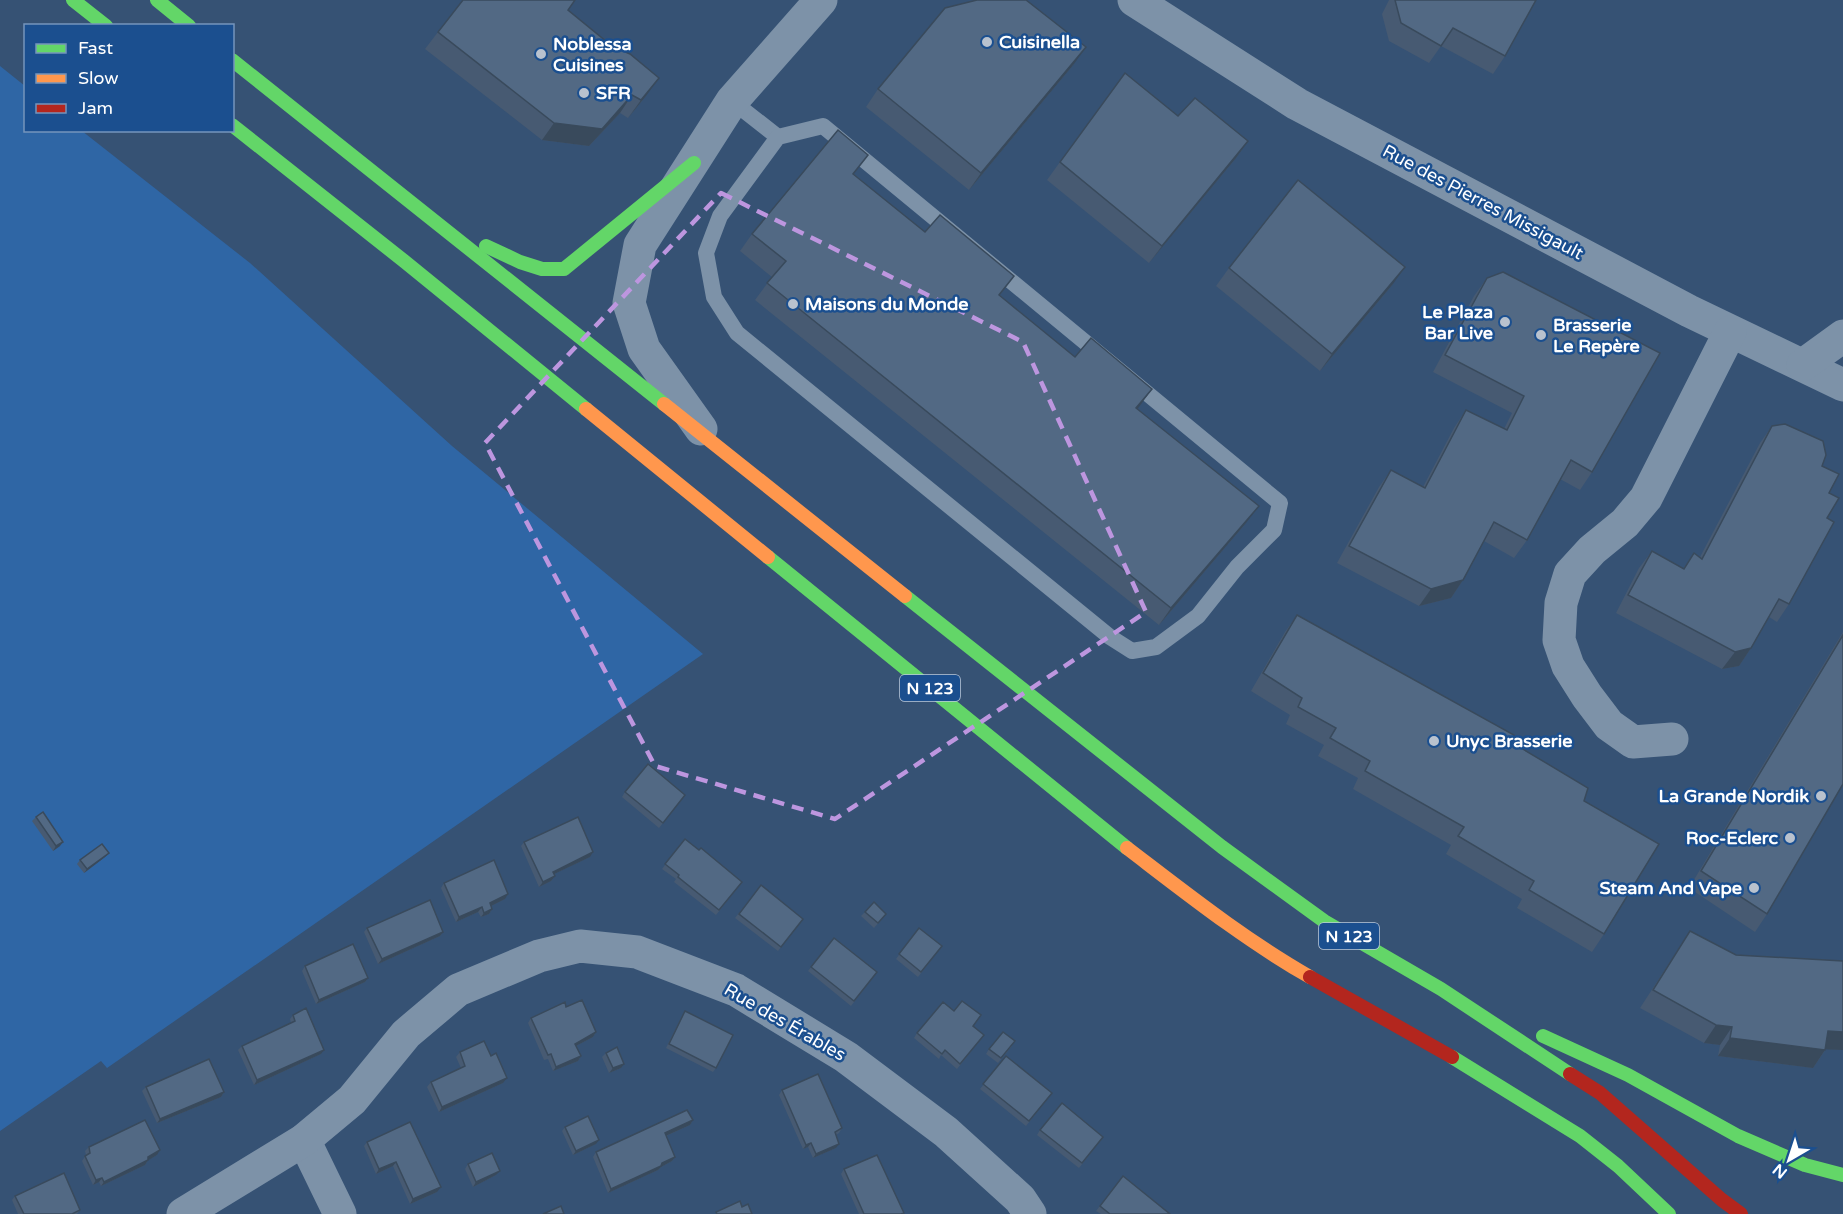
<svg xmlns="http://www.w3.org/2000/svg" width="1843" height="1214" font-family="'Varela Round',sans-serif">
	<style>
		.green { fill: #2f66a5 }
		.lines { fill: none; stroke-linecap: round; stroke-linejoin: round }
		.lane { stroke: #7d92a8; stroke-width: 16 }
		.street { stroke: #7d92a8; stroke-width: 33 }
		.fast { stroke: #63d668; stroke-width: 14 }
		.slow { stroke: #ff974d; stroke-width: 14 }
		.jam { stroke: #b3261e; stroke-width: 14 }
		.wall { fill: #475a72 }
		.shaded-wall { fill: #394a5c }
		.building { fill: #526984; stroke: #394a5c; stroke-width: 1.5 }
		.marked { fill: none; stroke: #bd96df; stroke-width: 4.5; stroke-dasharray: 12 8; stroke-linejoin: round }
		.poi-dot { fill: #b9c2ce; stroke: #1b4f8f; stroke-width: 2 }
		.labels { text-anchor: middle; stroke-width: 5; stroke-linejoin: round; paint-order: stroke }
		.shield { fill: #1b4f8f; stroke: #bbcadd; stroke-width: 1.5 }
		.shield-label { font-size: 16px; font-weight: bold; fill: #fff }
		.poi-label { font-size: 18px; font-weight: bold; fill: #fff; stroke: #1b4f8f; text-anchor: start }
		.street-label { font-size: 18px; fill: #fff; stroke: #1b4f8f }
	</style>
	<rect width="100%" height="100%" fill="#365274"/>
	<!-- green -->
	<polygon class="green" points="0,66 25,86 26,130 82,131 250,263 452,446 703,654 107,1068 101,1061 0,1131"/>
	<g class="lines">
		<!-- lane -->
		<g class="lane">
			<polyline points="732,101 778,137"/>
			<polygon points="823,126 1280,503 1274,530 1237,567 1198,616 1156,647 1132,651 1110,637 737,333 714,297 706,253 720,216 778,137"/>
		</g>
		<!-- street -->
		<g class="street">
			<polyline points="1134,0 1297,104 1689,311 1843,385"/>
			<polyline points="1803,365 1843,336"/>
			<polyline points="701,429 644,349 629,303 640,245 732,101 821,0"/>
			<polyline points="1672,739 1633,742 1609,725 1587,696 1568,666 1559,640 1561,603 1570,574 1592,550 1625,523 1646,498 1730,332"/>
			<polyline points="304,1140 340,1214"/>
			<polyline points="183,1214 304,1140 352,1100 406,1034 458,990 539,956 580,946 637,952 736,990 846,1057 946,1132 1020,1199 1030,1214"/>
		</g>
		<!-- fast -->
		<g class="fast">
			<polyline points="73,0 106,26"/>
			<polyline points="157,0 189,26"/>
			<polyline points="232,60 664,404"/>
			<polyline points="232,125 404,261 586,409"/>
			<polyline points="486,246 520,262 542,269 564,269 694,163"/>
			<polyline points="768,557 1127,848"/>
			<polyline points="905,596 1222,847 1324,921 1441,989 1570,1074"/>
			<polyline points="1543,1036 1628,1075 1738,1136 1805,1165 1843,1175"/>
			<polyline points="1452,1057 1580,1136 1618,1166 1669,1214"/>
		</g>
		<!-- slow -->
		<g class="slow">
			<polyline points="664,404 905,596"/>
			<polyline points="586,409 768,557"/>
			<path d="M1127,848C1186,893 1245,940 1310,977"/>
		</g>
		<!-- jam -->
		<g class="jam">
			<polyline points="1310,977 1452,1057"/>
			<polyline points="1570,1074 1600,1093 1722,1200 1741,1214"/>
		</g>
	</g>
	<!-- wall -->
	<g class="wall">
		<polygon points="1389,0 1536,0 1505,56 1493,74 1441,46 1429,63 1389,41 1382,14"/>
		<polygon points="568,11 646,96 628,118 620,113 589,146 542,140 425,49 438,32"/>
		<polygon points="1074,64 969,190 866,107 878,89"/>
		<polygon points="1178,116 1248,141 1236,158 1149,263 1047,180 1060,162"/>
		<polygon points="854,174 1137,409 1246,523 1159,625 755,300 772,277 740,251 752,234"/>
		<polygon points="1229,268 1393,284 1320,371 1216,286"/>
		<polygon points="1487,278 1592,472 1580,490 1560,479 1527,540 1514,558 1484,541 1463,580 1451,598 1419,606 1337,563 1379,487 1391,470 1423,487 1454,428 1466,410 1504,429 1512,413 1433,372 1474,296"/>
		<polygon points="1772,426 1822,466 1829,493 1827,518 1789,604 1777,622 1769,617 1751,648 1739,666 1722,669 1616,613 1639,568 1652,551 1683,569 1694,553 1700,557 1760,443"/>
		<polygon points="1297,615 1511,742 1584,801 1604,934 1592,952 1517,908 1522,899 1446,854 1451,845 1353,789 1358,778 1318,756 1324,745 1286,724 1290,715 1251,691 1285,632"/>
		<polygon points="1843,632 1843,784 1767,914 1755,932 1689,888"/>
		<polygon points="625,792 685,795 659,828 622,797"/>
		<polygon points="36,817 60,846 53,851 32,821"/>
		<polygon points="685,839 739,886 716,915 674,882 676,879 662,869"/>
		<polygon points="524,842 590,857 554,874 555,876 551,881 539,887 521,846"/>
		<polygon points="109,853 105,857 84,873 77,864 80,860"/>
		<polygon points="444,883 505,899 491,906 492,909 489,914 481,917 478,912 456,922 441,888"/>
		<polygon points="761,885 803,919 778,951 735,918"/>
		<polygon points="865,912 886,914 874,928 861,916"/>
		<polygon points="367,928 443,932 440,936 378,964 364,932"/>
		<polygon points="919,928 939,950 918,977 896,959"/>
		<polygon points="1690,931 1736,955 1843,961 1843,1050 1826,1049 1813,1068 1718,1056 1720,1045 1704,1043 1640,1008"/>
		<polygon points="834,938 877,972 851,1006 808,971"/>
		<polygon points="305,966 368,978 365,982 316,1004 302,971"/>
		<polygon points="566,1007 596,1032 593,1037 576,1046 581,1056 578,1061 553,1071 548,1059 544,1060 528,1023 531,1018"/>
		<polygon points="685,1011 716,1068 713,1072 666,1048 682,1016"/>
		<polygon points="293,1015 321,1054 254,1085 238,1050 242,1046 291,1023 290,1019"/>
		<polygon points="973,1026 981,1039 957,1069 941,1055 939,1059 914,1038 917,1033"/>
		<polygon points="1012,1046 998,1063 986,1054 989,1049"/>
		<polygon points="460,1052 491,1056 503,1083 439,1112 427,1087 431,1082 461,1068 456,1057"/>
		<polygon points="606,1053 621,1068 609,1073 602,1057"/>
		<polygon points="1006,1056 1048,1098 1026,1126 980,1089"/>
		<polygon points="146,1087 224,1092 221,1097 157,1123 142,1091"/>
		<polygon points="782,1090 842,1128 839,1133 836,1135 836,1148 813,1158 808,1147 803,1149 779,1095"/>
		<polygon points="693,1120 690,1125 666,1136 675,1157 672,1161 661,1167 658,1170 608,1193 593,1157 596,1152"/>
		<polygon points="565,1127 596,1144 573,1155 562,1131"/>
		<polygon points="1040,1130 1103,1137 1079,1168 1037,1135"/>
		<polygon points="367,1142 437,1192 410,1204 393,1166 376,1174 364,1146"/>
		<polygon points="89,1147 157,1155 148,1160 145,1165 101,1186 99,1182 93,1185 82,1161 86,1155 85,1151"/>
		<polygon points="468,1164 496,1175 473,1187 465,1169"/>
		<polygon points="844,1169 904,1213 903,1214 859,1214 841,1174"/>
		<polygon points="1123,1176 1170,1214 1101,1214 1096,1211"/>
		<polygon points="15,1196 80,1210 77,1214 18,1214 12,1200"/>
	</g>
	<!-- shaded-wall -->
	<g class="shaded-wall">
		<polygon points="1086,47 1074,64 969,190 981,173"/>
		<polygon points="659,78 646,96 628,118 641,100"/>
		<polygon points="632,95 620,113 589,146 542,140 554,123"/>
		<polygon points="1248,141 1236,158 1149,263 1162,246"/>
		<polygon points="1405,267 1393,284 1320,371 1332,354"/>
		<polygon points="1152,389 1139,407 1123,425 1136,408"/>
		<polygon points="1259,506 1246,523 1159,625 1171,608"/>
		<polygon points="1463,580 1451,598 1419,606 1431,589"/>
		<polygon points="1751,648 1739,666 1722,669 1735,652"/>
		<polygon points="63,842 60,846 53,851 56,846"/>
		<polygon points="593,852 590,857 550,876 553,872"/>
		<polygon points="109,853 105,857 84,873 87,869"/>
		<polygon points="555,876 551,881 539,887 543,882"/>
		<polygon points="508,894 505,899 487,908 490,903"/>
		<polygon points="482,907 478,912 456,922 459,917"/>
		<polygon points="492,909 489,914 481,917 484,913"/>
		<polygon points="443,932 440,936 378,964 382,959"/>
		<polygon points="368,978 365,982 316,1004 319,1000"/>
		<polygon points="1716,1025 1732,1027 1720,1045 1704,1043"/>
		<polygon points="1828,1031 1843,1032 1843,1050 1816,1049"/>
		<polygon points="596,1032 593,1037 572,1048 575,1044"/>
		<polygon points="1730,1038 1825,1050 1813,1068 1718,1056"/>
		<polygon points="324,1050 321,1054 254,1085 257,1080"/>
		<polygon points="581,1056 578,1061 553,1071 556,1067"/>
		<polygon points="624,1064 621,1068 609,1073 613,1068"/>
		<polygon points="507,1078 503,1083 439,1112 442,1107"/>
		<polygon points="224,1092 221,1097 157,1123 160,1119"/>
		<polygon points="693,1120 690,1125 661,1138 665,1133"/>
		<polygon points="599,1140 596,1144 573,1155 576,1151"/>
		<polygon points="811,1143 808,1147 803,1149 806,1145"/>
		<polygon points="839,1144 836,1148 813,1158 816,1154"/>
		<polygon points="160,1150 157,1155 147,1161 148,1160 145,1165 101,1186 104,1182"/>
		<polygon points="675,1157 672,1161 661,1167 658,1170 608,1193 611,1189"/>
		<polygon points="396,1162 393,1166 376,1174 379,1169"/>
		<polygon points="500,1171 496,1175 473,1187 476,1182"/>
		<polygon points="102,1178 99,1182 93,1185 96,1180"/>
		<polygon points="441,1187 437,1192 410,1204 413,1199"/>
	</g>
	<!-- building -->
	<g class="building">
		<polygon points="463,0 575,0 568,10 612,46 630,54 659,78 641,100 632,95 602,129 554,123 438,32"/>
		<polygon points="977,0 1026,0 1086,47 981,173 878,89 945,8"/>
		<polygon points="1395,0 1536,0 1505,56 1453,28 1441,46 1401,23"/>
		<polygon points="1125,73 1178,116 1195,98 1248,141 1162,246 1060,162"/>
		<polygon points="838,130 868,155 853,174 925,232 940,215 1014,276 999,295 1075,357 1091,338 1152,389 1136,408 1259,506 1171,608 767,283 786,261 752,234"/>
		<polygon points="1298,180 1405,267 1332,354 1229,268"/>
		<polygon points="1503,272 1660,353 1592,472 1571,460 1527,540 1494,522 1463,580 1431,589 1349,546 1391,470 1425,488 1466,410 1507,430 1524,396 1445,355 1487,278"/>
		<polygon points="1785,424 1823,441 1826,455 1822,466 1839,474 1829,493 1839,498 1827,518 1834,522 1789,604 1779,599 1751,648 1735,652 1628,595 1652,551 1684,569 1694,553 1702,559 1772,426"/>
		<polygon points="1297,615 1514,735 1511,742 1588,788 1584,801 1659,844 1604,934 1529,890 1534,881 1458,836 1464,827 1365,771 1370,761 1330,738 1336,728 1298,707 1302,698 1263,673"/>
		<polygon points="1843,635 1843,784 1767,914 1701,871"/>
		<polygon points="648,764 685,795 663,823 625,792"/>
		<polygon points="43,812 63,842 56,846 36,817"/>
		<polygon points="578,817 593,852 553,872 555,876 543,882 524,842"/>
		<polygon points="685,839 699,850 701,848 742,882 719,910 678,877 679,875 665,864"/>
		<polygon points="102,844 109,853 87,869 80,860"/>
		<polygon points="494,860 508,894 490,903 492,909 484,913 482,907 459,917 444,883"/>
		<polygon points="761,885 803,919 781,947 739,914"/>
		<polygon points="430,900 443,932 382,959 367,928"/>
		<polygon points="874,902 886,914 878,923 865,912"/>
		<polygon points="919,928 942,946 921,972 899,954"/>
		<polygon points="1690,931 1736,955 1843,961 1843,1032 1828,1031 1825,1050 1730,1038 1732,1027 1716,1025 1653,990"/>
		<polygon points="834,938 877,972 854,1001 811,967"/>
		<polygon points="353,944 368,978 319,1000 305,966"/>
		<polygon points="582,1000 596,1032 575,1044 581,1056 556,1067 551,1054 548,1055 531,1018 565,1002 566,1007"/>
		<polygon points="962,1001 981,1015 973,1026 984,1035 960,1064 945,1050 942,1054 917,1033 943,1002 954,1011"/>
		<polygon points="306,1008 324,1050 257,1080 242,1046 295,1021 293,1015"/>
		<polygon points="685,1011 733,1035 716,1068 669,1044"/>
		<polygon points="1003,1032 1015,1041 1001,1058 989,1049"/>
		<polygon points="484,1041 491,1056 496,1053 507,1078 442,1107 431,1082 465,1066 460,1052"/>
		<polygon points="617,1047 624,1064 613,1068 606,1053"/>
		<polygon points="1006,1056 1052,1093 1029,1121 983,1084"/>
		<polygon points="209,1059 224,1092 160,1119 146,1087"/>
		<polygon points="818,1074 842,1128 835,1132 839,1144 816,1154 811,1143 806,1145 782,1090"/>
		<polygon points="1062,1103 1103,1137 1082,1163 1040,1130"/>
		<polygon points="687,1110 693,1120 665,1133 675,1157 662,1163 661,1166 611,1189 596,1152"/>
		<polygon points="588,1116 599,1140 576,1151 565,1127"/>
		<polygon points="145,1120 160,1150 148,1157 148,1160 104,1182 102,1178 96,1180 85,1156 90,1153 89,1147"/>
		<polygon points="410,1122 441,1187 413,1199 396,1162 379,1169 367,1142"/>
		<polygon points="492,1153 500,1171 476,1182 468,1164"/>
		<polygon points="877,1155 904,1213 901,1214 864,1214 844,1169"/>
		<polygon points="64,1173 80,1210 72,1214 24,1214 15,1196"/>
		<polygon points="1123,1176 1170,1214 1110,1214 1100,1206"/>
		<polygon points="740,1201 742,1207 748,1204 752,1214 717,1214 716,1212"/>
		<polygon points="561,1206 564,1214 543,1214"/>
	</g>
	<!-- marked area -->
	<path class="marked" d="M721,193L1023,342L1146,612L835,819L655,766L485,443Z"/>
	<!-- markers -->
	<g class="poi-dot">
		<circle cx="987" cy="42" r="6"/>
		<circle cx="541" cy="54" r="6"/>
		<circle cx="584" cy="93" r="6"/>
		<circle cx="793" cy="304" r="6"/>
		<circle cx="1505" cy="322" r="6"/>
		<circle cx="1541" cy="335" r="6"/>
		<circle cx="1434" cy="741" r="6"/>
		<circle cx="1821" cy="796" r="6"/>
		<circle cx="1790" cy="838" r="6"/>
		<circle cx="1754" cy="888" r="6"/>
	</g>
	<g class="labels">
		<!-- shield labels -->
		<g class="shield">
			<rect x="900" y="675" width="60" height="26" rx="4.5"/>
			<rect x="1319" y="923" width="60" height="26" rx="4.5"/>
		</g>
		<g class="shield-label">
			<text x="930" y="694">N 123</text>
			<text x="1349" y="942">N 123</text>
		</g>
		<!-- poi labels -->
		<g class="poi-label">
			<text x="999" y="48">Cuisinella</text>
			<text x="553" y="50">Noblessa<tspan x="553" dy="21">Cuisines</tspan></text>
			<text x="596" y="99">SFR</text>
			<text x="805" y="310">Maisons du Monde</text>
			<text x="1493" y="318" text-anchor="end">Le Plaza<tspan x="1493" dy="21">Bar Live</tspan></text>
			<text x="1553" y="331">Brasserie<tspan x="1553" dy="21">Le Repère</tspan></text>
			<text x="1446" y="747">Unyc Brasserie</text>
			<text x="1809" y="802" text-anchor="end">La Grande Nordik</text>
			<text x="1778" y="844" text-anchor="end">Roc-Eclerc</text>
			<text x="1742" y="894" text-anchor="end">Steam And Vape</text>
		</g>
		<!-- street labels -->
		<g class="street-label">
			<text transform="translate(1483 202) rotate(28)" y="6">Rue des Pierres Missigault</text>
			<text transform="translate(785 1022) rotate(30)" y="6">Rue des Érables</text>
		</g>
	</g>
	<!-- legend -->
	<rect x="24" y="24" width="210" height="108" fill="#1b4f8f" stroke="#7695bc" stroke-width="1.5"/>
	<rect x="36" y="44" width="30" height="9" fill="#63d668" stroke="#7695bc" stroke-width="1.5"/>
	<text x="78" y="54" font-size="18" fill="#ffffff">Fast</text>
	<rect x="36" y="74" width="30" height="9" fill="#ff974d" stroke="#7695bc" stroke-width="1.5"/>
	<text x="78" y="84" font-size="18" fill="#ffffff">Slow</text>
	<rect x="36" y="104" width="30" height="9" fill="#b3261e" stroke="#7695bc" stroke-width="1.5"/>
	<text x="78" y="114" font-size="18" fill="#ffffff">Jam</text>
	<!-- north arrow -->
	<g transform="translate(1789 1160) rotate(219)" stroke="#1b4f8f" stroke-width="4.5" paint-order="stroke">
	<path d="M0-4.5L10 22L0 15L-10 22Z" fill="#ffffff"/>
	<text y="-9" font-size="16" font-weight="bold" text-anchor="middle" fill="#ffffff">N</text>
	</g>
</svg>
